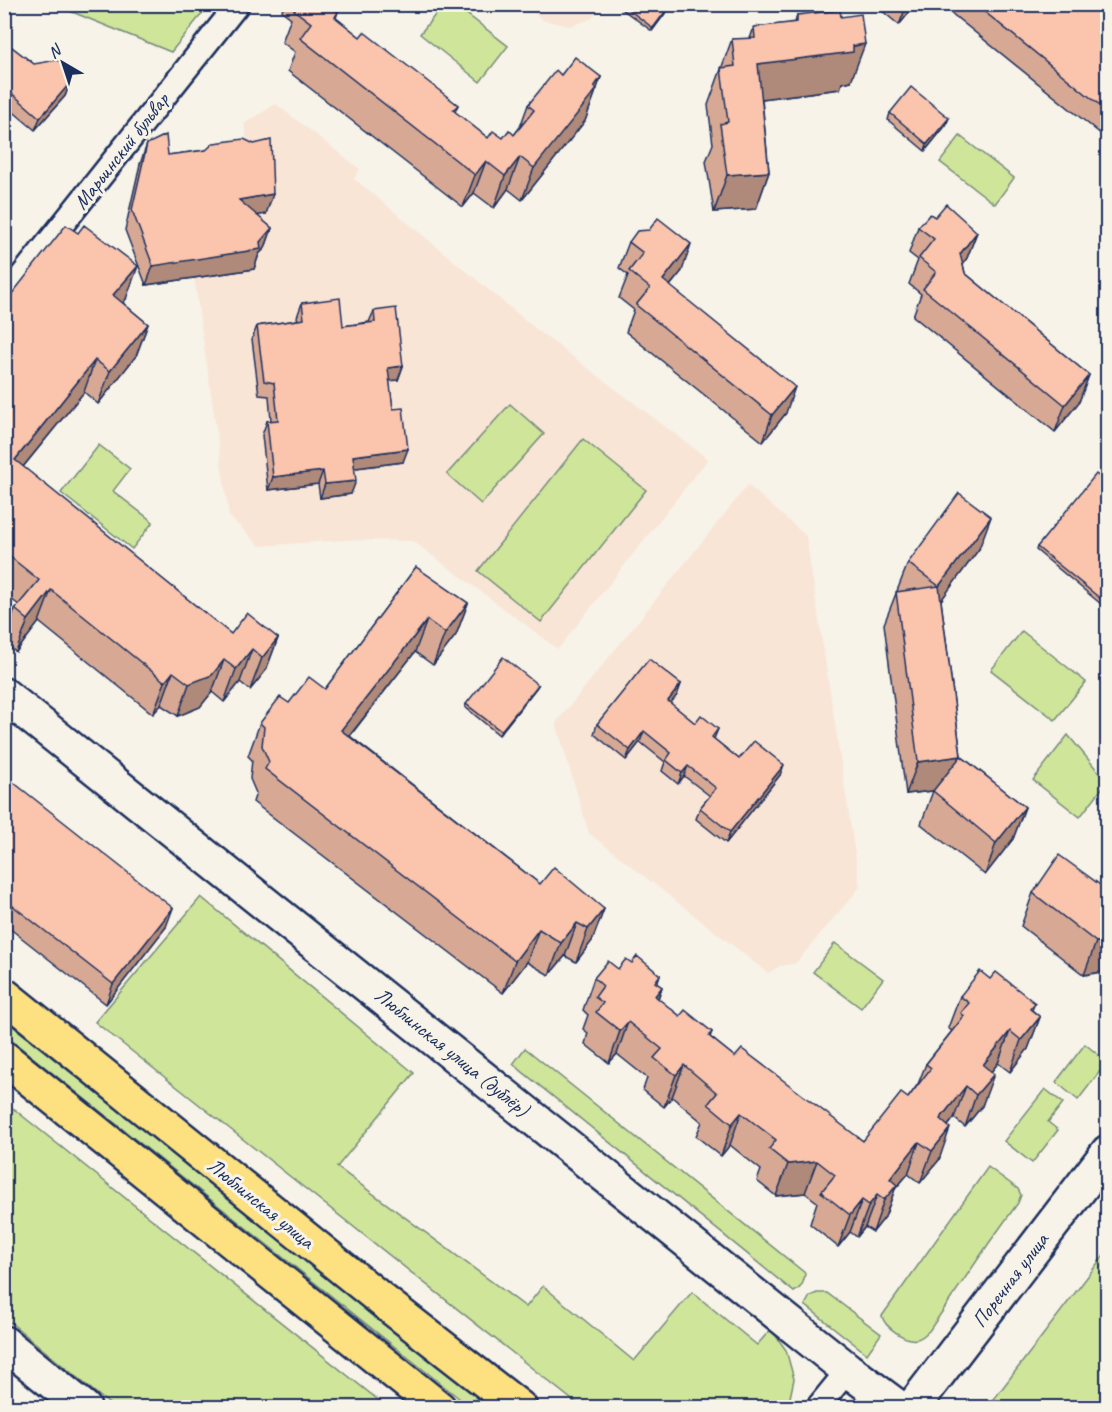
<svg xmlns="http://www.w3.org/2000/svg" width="1112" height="1412" font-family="Caveat,sans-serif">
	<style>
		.built { fill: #f8e5d6 }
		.green { fill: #cfe59a; stroke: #758a7c; stroke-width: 1.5 }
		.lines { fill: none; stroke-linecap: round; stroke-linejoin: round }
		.street-casing { stroke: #1b2f5e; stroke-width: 27 }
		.secondary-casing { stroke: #1b2f5e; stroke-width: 38 }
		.primary-casing { stroke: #1b2f5e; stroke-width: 38 }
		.street { stroke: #f7f3e8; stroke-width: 22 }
		.secondary { stroke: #f7f3e8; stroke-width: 33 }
		.primary { stroke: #fde080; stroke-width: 33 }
		.wall { fill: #d7a995; stroke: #1b2f5e; stroke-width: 1.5 }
		.shaded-wall { fill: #af8979; stroke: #1b2f5e; stroke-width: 1.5 }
		.building { fill: #fac4ad; stroke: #1b2f5e; stroke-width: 1.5 }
		.labels { text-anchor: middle; stroke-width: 6; stroke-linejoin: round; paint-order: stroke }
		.street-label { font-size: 21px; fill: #1b2f5e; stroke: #f7f3e8 }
	</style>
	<rect width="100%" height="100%" fill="#f7f3e8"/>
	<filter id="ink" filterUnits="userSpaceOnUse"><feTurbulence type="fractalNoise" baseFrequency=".0167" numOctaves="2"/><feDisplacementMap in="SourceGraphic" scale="12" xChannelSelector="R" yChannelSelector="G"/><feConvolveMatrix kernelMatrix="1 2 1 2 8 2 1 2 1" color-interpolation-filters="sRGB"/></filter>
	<g filter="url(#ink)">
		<!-- built -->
		<g class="built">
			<polygon points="524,5 603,5 591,19 570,26 543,20"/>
			<polygon points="276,104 360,169 354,179 362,185 536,329 708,459 558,649 413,541 345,540 260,546 229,516 194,278 146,285 125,230 140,164 159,155 252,162 244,124"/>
			<polygon points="748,485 806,536 860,887 796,963 780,966 768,973 589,833 556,723"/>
		</g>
		<!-- green -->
		<g class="green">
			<polygon points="55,5 209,4 209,5 171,52"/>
			<polygon points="443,5 455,5 508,46 480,82 420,34"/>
			<polygon points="960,136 1014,178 995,204 940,162"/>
			<polygon points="510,404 544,434 481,504 447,474"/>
			<polygon points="583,439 646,490 541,622 478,571"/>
			<polygon points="99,445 130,469 113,491 153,522 132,549 61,493"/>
			<polygon points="1022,631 1086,682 1055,720 991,670"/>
			<polygon points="1068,735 1107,782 1080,817 1033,780"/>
			<polygon points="201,897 414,1073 337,1167 526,1307 543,1286 634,1361 692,1292 757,1345 771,1329 786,1350 794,1379 788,1407 581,1407 95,1022"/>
			<polygon points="835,943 883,979 861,1008 813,972"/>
			<polygon points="4,1020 5,1020 490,1407 470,1407 5,1035"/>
			<polygon points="1085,1044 1107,1062 1078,1100 1056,1082"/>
			<path d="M525,1048L805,1273C804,1282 802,1288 794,1292L513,1064Z"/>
			<polygon points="1045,1089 1063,1103 1048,1122 1058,1130 1032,1163 1004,1141"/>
			<polygon points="5,1102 387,1407 113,1407 5,1318"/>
			<path d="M988,1167L1018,1189L1021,1195L1018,1203L989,1243L929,1331C925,1334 922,1338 917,1339C905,1342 884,1326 882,1316Z"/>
			<polygon points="1107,1251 1107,1407 988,1407"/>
			<polygon points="817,1293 827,1293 881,1334 867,1354 805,1305 810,1296"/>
		</g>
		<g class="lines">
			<defs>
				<g id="street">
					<polyline points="4,298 238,4"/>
					<polyline points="817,1408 848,1370"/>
				</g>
				<g id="secondary">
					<polyline points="4,695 848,1370 899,1408"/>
					<polyline points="4,1343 84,1408"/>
					<polyline points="912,1408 1108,1152"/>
				</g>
				<g id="primary">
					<polyline points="4,995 383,1301 520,1408"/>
					<polyline points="4,1058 439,1408"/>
				</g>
			</defs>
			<!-- street casing -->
			<use href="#street" class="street-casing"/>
			<!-- secondary casing -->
			<use href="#secondary" class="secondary-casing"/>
			<!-- primary casing -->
			<use href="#primary" class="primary-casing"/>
			<!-- street -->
			<use href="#street" class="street"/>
			<!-- secondary -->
			<use href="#secondary" class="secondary"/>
			<!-- primary -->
			<use href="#primary" class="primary"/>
		</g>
		<!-- wall -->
		<g class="wall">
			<polygon points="284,4 342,4 337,11 338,12 336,18 360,37 458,105 455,112 488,138 503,138 514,135 520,127 528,105 561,75 601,77 585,121 522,200 508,189 494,208 474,193 463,207 288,71 295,52 282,42 291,18 282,11"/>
			<polygon points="625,4 672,4 652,31 622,9"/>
			<polygon points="874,4 916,4 899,25"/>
			<polygon points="940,4 1043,4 1046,7 1107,7 1107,139"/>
			<polygon points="797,15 851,81 842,83 840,89 762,99 769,172 756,209 714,212 706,161 713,144 708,105 732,39 750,39 754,27 795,23"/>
			<polygon points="4,41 34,64 70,83 65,96 35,130 4,104"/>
			<polygon points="890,113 946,125 925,151 888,120"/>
			<polygon points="147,144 168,155 206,150 266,214 256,215 272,228 265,248 259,254 254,269 146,285 125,230 140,164"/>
			<polygon points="935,217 977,232 967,258 963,264 965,273 1089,375 1079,402 1055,432 913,316 921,294 909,284 918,260 909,253 918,227"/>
			<polygon points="629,242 682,271 670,286 786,413 763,442 626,332 634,310 619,298 628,275 619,268"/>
			<polygon points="126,299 123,303 148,324 136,356 98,404 84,392 23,467 231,634 278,638 266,670 250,690 240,682 224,702 212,692 200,707 178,716 161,705 153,714 39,622 16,652 4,643 4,639 15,609 19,605 4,594 4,304"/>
			<polygon points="302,303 343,326 369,322 374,311 403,366 398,380 389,381 393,409 403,462 354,468 351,494 320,498 318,484 268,490 262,435 267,421 271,421 269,396 259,395 252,339 257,326 298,320 297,317"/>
			<polygon points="1107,483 1107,609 1036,550 1037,547"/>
			<polygon points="979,549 941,600 961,756 1025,807 1013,839 985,875 921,824 933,791 906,794 884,624 908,563"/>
			<polygon points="416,567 468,603 456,635 433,665 415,652 350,736 540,884 604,909 592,941 576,962 565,956 549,975 527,962 503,993 253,802 256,793 250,779 252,760 248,756 260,723 289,703 325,689"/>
			<polygon points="681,684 677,695 670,703 695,723 718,729 714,739 739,759 780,775 726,843 696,819 700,808 710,796 684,776 678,784 662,771 665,762 640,742 626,760 594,734 597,724"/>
			<polygon points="538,685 536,688 499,735 465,707 466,704"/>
			<polygon points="4,775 166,927 106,1004 4,924"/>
			<polygon points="1107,890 1107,971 1084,975 1021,926 1033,893"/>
			<polygon points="632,963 660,975 657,984 662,987 658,999 680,1016 712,1032 710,1037 735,1057 863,1141 908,1098 918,1084 926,1064 952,1031 948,1028 960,996 990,979 1035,1003 1032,1010 1040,1017 1028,1049 1010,1072 998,1063 991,1072 982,1106 965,1127 954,1118 948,1126 939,1160 920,1183 908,1174 895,1189 885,1217 873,1232 865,1227 857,1237 850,1232 838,1247 810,1224 817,1202 805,1193 776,1196 757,1181 761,1170 730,1145 721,1156 696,1136 702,1122 672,1097 664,1107 643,1090 647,1078 617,1054 609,1063 585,1044 588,1033 583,1029 588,1015 583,1010 594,978"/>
		</g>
		<!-- shaded-wall -->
		<g class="shaded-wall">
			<polygon points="328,4 342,4 316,37"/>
			<polygon points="671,4 672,4 652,31 653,28"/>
			<polygon points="907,4 916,4 899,25"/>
			<polygon points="865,44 851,81 842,83 840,89 745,101 758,64"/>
			<polygon points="601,77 585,121 522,200 534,168"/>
			<polygon points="70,83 65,96 35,130 40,118"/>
			<polygon points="949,118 946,125 925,151 927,144"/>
			<polygon points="520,157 508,189 494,208 505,176"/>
			<polygon points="486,161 474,193 463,207 475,175"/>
			<polygon points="769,172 756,209 714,212 727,175"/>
			<polygon points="273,194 266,214 232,220 239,200"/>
			<polygon points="272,228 265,248 259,254 254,269 146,285 153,266 260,242"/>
			<polygon points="977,232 967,258 951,280 960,254"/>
			<polygon points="691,244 682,271 653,306 663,280"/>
			<polygon points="138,266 126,299 101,328 113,295"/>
			<polygon points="148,324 136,356 98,404 110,371"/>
			<polygon points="95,360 84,392 4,490 15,460"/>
			<polygon points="403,366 398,380 383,381 388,368"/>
			<polygon points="1089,375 1079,402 1055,432 1065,405"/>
			<polygon points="795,387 786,413 763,442 772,415"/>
			<polygon points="408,449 403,462 348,469 353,456"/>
			<polygon points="323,471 318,484 268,490 273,477"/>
			<polygon points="356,481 351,494 320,498 325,484"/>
			<polygon points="991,517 979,549 928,618 939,586"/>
			<polygon points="51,590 39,622 16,652 28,620"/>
			<polygon points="468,603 456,635 433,665 445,633"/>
			<polygon points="427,620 415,652 329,762 341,730"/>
			<polygon points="278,638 266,670 250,690 262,658"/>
			<polygon points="252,649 240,682 224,702 236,669"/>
			<polygon points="224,660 212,692 200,707 178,716 189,684"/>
			<polygon points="173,672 161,705 153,714 165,682"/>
			<polygon points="681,684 677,695 664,712 668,701"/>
			<polygon points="538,685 536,688 499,735 501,731"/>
			<polygon points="644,731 640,742 626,760 630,750"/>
			<polygon points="961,756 949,789 906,794 918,762"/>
			<polygon points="784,765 780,775 726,843 730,832"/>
			<polygon points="688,766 684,776 678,784 682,773"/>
			<polygon points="1025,807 1013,839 985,875 996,843"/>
			<polygon points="173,908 166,927 106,1004 113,984"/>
			<polygon points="604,909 592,941 576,962 588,929"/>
			<polygon points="577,923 565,956 549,975 561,943"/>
			<polygon points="539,929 527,962 503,993 515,961"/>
			<polygon points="1107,941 1107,971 1084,975 1096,942"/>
			<polygon points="662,987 650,1019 655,996"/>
			<polygon points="1040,1017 1028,1049 1010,1072 1021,1040"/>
			<polygon points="628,1022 617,1054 609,1063 620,1031"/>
			<polygon points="1010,1031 998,1063 974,1093 983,1065"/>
			<polygon points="684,1065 672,1097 664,1107 676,1075"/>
			<polygon points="994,1074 982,1106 965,1127 976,1095"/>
			<polygon points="966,1086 954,1118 929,1150 940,1119"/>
			<polygon points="741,1113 730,1145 721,1156 732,1124"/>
			<polygon points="950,1128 939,1160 920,1183 932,1151"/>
			<polygon points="919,1142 908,1174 895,1189 885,1217 873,1232 884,1200 890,1179"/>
			<polygon points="817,1161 805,1193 776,1196 788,1164"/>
			<polygon points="877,1195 865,1227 857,1237 869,1205"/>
			<polygon points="862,1200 850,1232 838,1247 850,1215"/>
		</g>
		<!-- building -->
		<g class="building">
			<polygon points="298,4 328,4 338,12 335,17 360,37 364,32 458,105 453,110 488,138 493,131 503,138 509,130 514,135 534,110 528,105 556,70 561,75 575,57 601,77 594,87 597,89 534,168 520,157 505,176 486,161 475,175 300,38 311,23 294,10"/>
			<polygon points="625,4 671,4 653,28 624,6"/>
			<polygon points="975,4 1043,4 1046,7 1047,4 1104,4 1107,7 1107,111"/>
			<polygon points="840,10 841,17 861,14 865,44 853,46 853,52 758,64 769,172 727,175 720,124 728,122 721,68 735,66 732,39 755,38 754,27 797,22 797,15"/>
			<polygon points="4,41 34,64 57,60 65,64 69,73 70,83 40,118 8,90 4,95"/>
			<polygon points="911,87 949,118 927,144 890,113"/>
			<polygon points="166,135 168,155 206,150 214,143 244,139 254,144 271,140 273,194 239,200 272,228 260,242 261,249 153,266 132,210 147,144"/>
			<polygon points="946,204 977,232 960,254 965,273 1089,375 1065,405 923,289 936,272 919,258 934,239 918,227 930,214 935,217"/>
			<polygon points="658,218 691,244 663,280 795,387 772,415 636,305 650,288 629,271 643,253 629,242 637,231 649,230"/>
			<polygon points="66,225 78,233 84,225 138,266 113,295 148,324 110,371 95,360 15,460 231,634 247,613 278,638 262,658 252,649 236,669 224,660 212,675 189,684 173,672 165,682 51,590 28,620 15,609 39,580 4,552 4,304"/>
			<polygon points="340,298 343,326 375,322 374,311 396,308 403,366 388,368 393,409 403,408 408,449 353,456 356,481 325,484 323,471 273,477 267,421 278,420 274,383 264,381 257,326 304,319 302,303"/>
			<polygon points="1096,474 1107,483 1107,604 1037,547"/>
			<polygon points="959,493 991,517 939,586 908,563"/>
			<polygon points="416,567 468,603 445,633 427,620 341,730 540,884 554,867 604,909 588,929 577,923 561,943 539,929 515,961 265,769 269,762 262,746 264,727 260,723 280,697 289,703 309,677 325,689"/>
			<polygon points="939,586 961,756 1025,807 996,843 933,791 961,756 918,762 896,592"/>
			<polygon points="503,657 538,685 501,731 466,704"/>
			<polygon points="649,659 681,684 668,701 695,723 701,715 718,729 712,737 739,759 754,741 784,765 730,832 700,808 716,788 688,766 682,773 666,760 671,753 644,731 630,750 597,724"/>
			<polygon points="4,775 173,908 113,984 4,899"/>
			<polygon points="1059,855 1107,890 1107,941 1096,942 1033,893"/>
			<polygon points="637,956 660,975 655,982 662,987 655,996 680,1016 685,1010 712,1032 709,1036 735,1057 742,1049 863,1141 901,1093 908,1098 931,1068 926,1064 964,1016 961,1013 969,1003 960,996 980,971 990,979 996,972 1035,1003 1030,1009 1040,1017 1021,1040 1010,1031 983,1065 994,1074 976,1095 966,1086 940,1119 950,1128 932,1151 919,1142 890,1179 897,1185 884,1200 877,1195 869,1205 862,1200 850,1215 821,1192 835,1175 817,1161 788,1164 769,1149 776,1140 741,1113 732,1124 708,1104 717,1093 684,1065 676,1075 654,1058 662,1049 628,1022 620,1031 596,1012 603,1003 595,997 603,986 594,978 608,961 618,969 626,959 632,963"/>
		</g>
	</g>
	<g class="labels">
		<!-- street labels -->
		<g class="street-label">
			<text transform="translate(121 151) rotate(-52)" y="7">Марьинский бульвар</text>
			<text transform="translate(452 1052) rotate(39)" y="7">Люблинская улица (дублёр)</text>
			<text transform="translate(261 1203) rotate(39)" y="7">Люблинская улица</text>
			<text transform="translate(1010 1280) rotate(-53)" y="7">Поречная улица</text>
		</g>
	</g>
	<!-- margin -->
	<rect width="1112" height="1412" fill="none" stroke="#f7f3e8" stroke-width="24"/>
	<rect x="12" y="12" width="1088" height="1388" fill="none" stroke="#1b2f5e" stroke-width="2" filter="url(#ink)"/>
	<!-- north arrow -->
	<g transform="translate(63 63) rotate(321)" stroke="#f7f3e8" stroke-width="4.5" paint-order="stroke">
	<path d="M0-4.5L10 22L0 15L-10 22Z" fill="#1b2f5e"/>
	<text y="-9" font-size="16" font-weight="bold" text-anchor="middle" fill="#1b2f5e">N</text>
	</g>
</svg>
